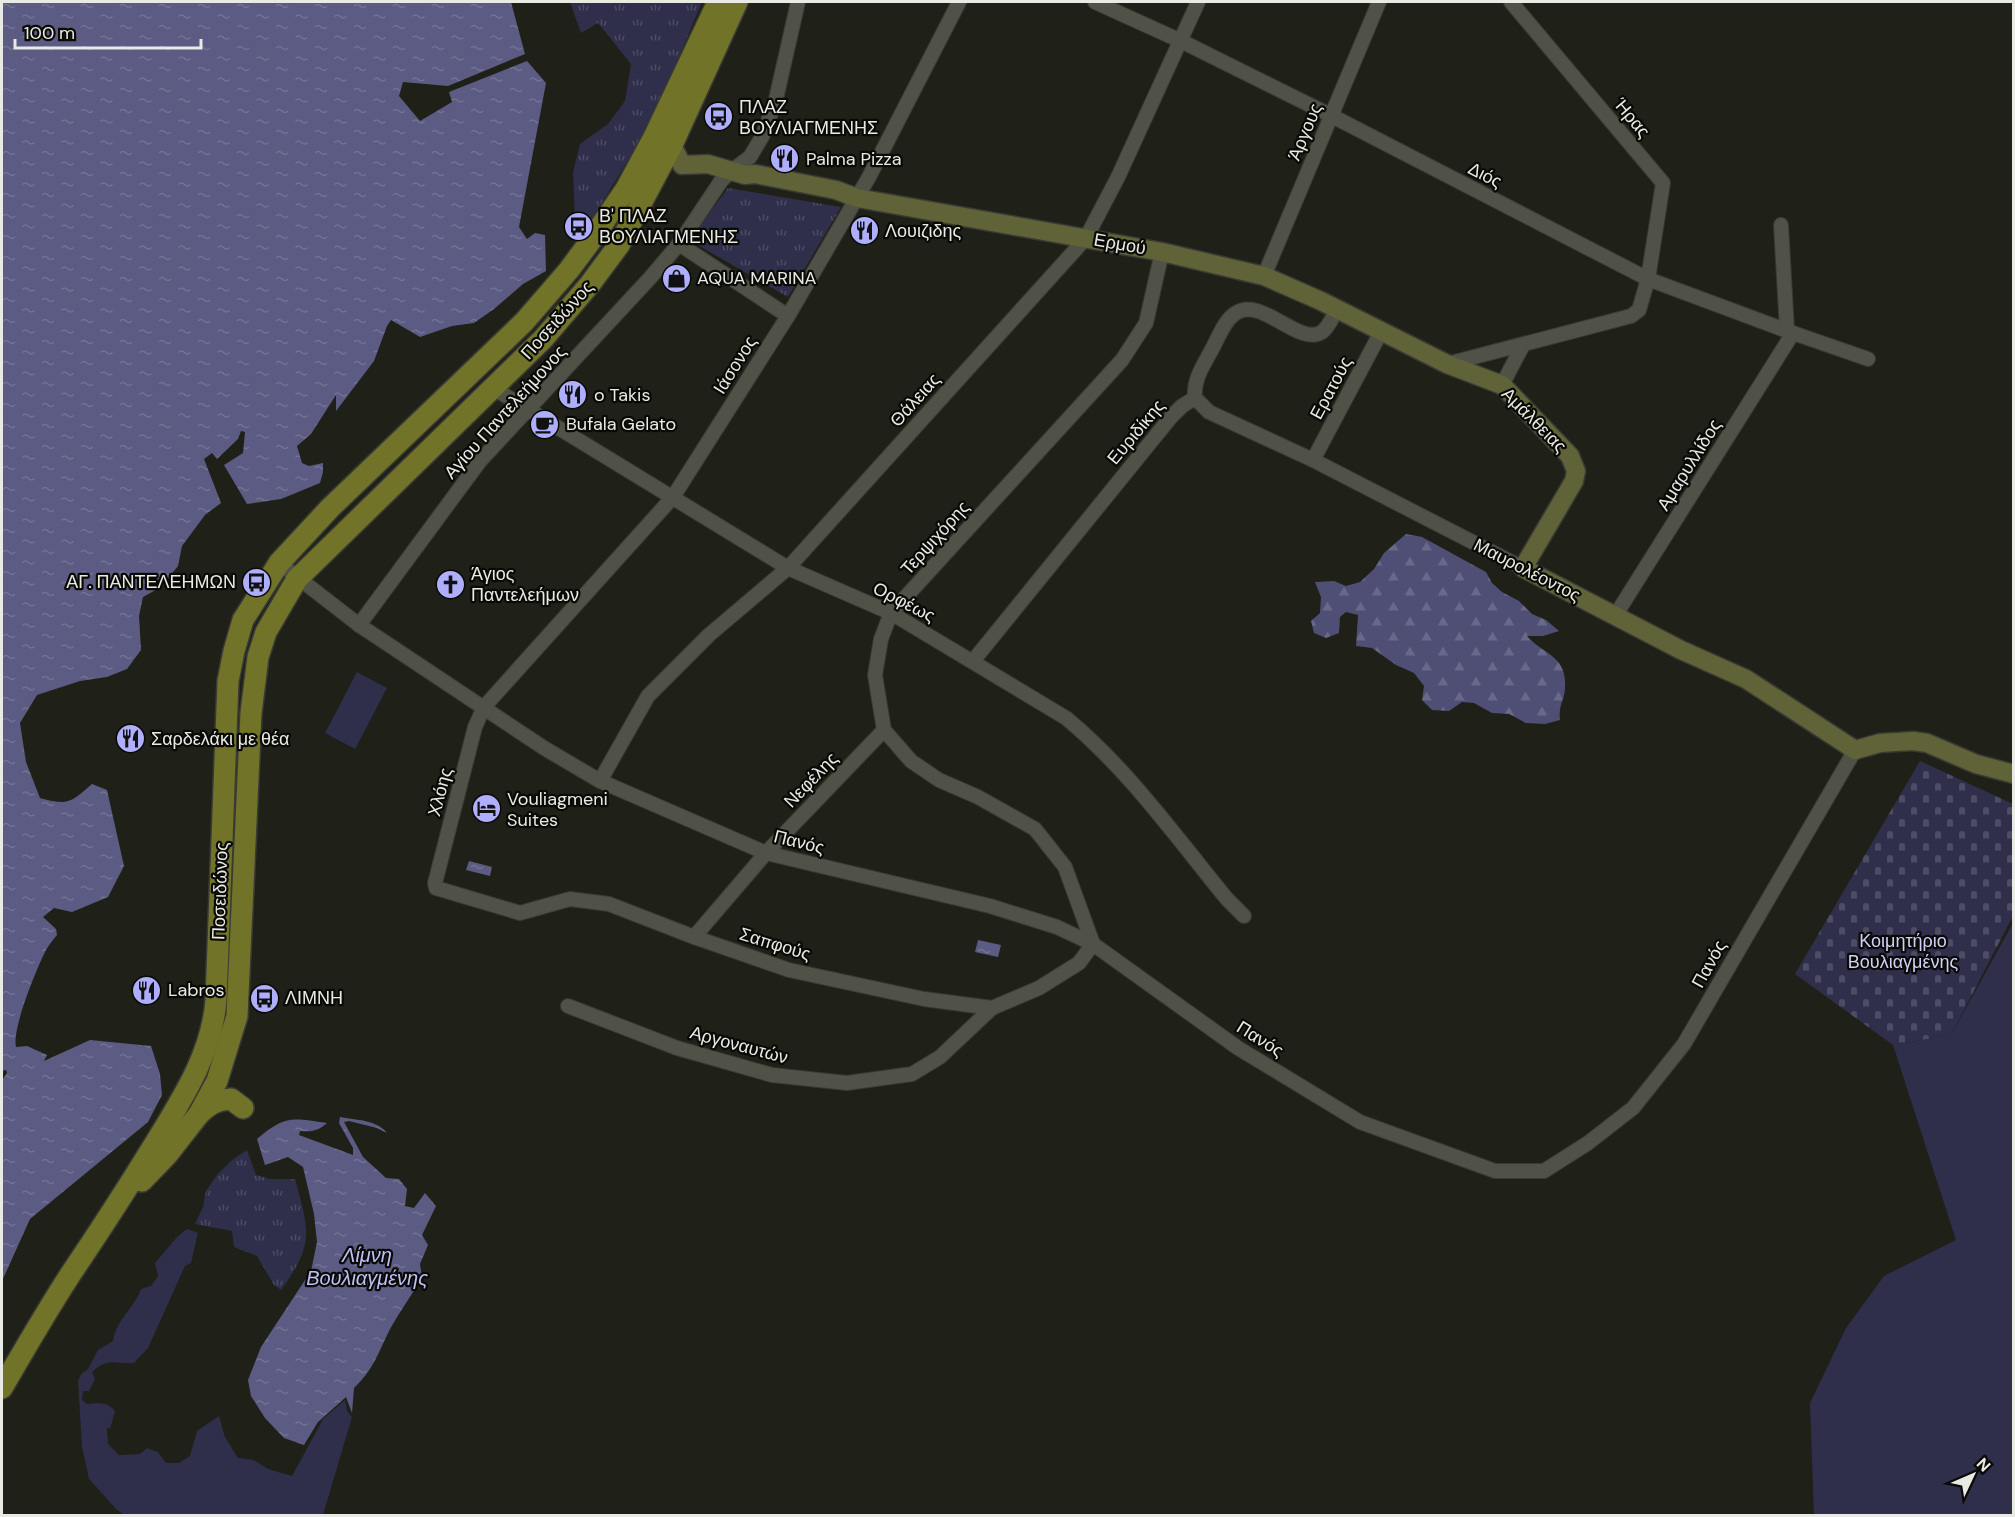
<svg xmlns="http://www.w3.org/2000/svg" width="2015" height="1517" font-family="'DM Sans',sans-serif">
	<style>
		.grass { fill: #2f2e4b }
		.forest { fill: url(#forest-firs) }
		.cemetery { fill: url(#cemetery-stones) }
		.park { fill: url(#park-tufts) }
		.water { fill: url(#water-ripples) }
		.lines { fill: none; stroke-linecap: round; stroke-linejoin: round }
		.street-casing { stroke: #3a3a35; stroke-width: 16 }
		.secondary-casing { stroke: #3a3a35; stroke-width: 21 }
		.primary-casing { stroke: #3a3a35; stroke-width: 24 }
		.street { stroke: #505147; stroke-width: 14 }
		.secondary { stroke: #606237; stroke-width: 18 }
		.primary { stroke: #707328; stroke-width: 21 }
		.labels { text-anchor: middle; stroke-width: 4.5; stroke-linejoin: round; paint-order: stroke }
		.poi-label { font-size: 18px; fill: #e9eae4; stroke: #090906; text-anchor: start }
		.street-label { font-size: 18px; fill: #e9eae4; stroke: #090906 }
		.park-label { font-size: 18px; fill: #d0d1fa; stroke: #090906 }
		.water-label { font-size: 20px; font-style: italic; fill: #bebff4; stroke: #090906 }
	</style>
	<defs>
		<pattern id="forest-firs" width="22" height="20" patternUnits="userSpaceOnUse" patternTransform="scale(1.5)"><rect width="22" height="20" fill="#4f4e75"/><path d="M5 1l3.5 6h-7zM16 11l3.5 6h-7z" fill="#686888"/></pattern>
		<pattern id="cemetery-stones" width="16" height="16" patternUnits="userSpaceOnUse" patternTransform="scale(1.5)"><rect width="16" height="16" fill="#2f2e4b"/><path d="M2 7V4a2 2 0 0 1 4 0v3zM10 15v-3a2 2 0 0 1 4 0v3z" fill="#4d4c65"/></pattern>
		<pattern id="park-tufts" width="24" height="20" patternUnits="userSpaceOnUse" patternTransform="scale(1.5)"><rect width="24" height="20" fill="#2f2e4b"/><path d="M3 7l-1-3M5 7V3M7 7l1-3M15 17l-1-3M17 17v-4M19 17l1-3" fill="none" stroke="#4d4c65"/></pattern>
		<pattern id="water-ripples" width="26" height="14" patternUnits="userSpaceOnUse" patternTransform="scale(1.5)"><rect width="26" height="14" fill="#5b5b83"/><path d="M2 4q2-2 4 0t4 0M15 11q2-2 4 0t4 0" fill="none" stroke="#737394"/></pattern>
	</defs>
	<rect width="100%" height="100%" fill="#1f2017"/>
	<!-- grass -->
	<g class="grass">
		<polygon points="357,672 387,688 355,749 325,733"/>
		<polygon points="2013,923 2013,1515 1814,1515 1810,1403 1846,1328 1884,1276 1956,1240 1893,1045 1951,1035"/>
		<path d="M187,1229L198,1233L191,1263L185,1266L148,1348L134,1363C115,1364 108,1357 92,1372L95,1379L89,1391H83L82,1400L87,1404C99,1403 107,1402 115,1411L110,1429L107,1427L108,1444L119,1455L140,1454L147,1448L158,1452L166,1463H179L190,1456L197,1431L219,1416L225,1437L238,1458L254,1460L268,1469L292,1476L323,1419L345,1400L347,1411L352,1417L323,1515H124L116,1509L89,1479L82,1447L78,1381L81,1374L88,1369L98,1350L113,1341C116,1320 134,1308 141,1289L151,1286L158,1276L155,1263L177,1237Z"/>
	</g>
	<!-- forest -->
	<path class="forest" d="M1406,534L1422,537L1486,572L1492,583L1502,592L1519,601L1532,614L1546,620L1559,631L1543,636H1527C1542,654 1567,655 1565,687C1565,700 1558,704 1560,720L1545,724L1526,723L1509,714L1492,713L1474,703L1462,702L1449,711L1432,710L1422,700L1424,686L1414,673L1396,665L1372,648L1356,646L1358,615L1346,612L1340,617L1339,633L1326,638L1314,633L1311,621L1320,613L1321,597L1315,582L1334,581L1346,586L1360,582L1374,569L1384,553Z"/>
	<!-- cemetery -->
	<polygon class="cemetery" points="1920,761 2013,804 2013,916 1951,1035 1893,1045 1795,974"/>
	<!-- park -->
	<g class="park">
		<polygon points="570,2 702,2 652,121 576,245 573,173 580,144 608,124 625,101 631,64 598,23 581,33"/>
		<polygon points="728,188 841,207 788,297 689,240"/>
		<path d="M247,1150L256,1175L270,1179H295C309,1231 315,1243 281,1290L274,1285L257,1256L234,1247L232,1231L195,1224L203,1207L206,1191L217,1175L232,1160Z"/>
	</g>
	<!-- water -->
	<g class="water">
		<path d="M2,2H511L525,54L448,86L403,82L399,96L420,121L452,102L449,92L527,61L546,83L519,227L527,239L535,233L545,235L546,271L523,284L494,309L474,323L452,326L420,337L391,320L387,326L374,361L336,411V395L311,434L297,446L302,463L309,466L323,463V472L320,483L281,499L247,504L224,465L243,453L245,432L241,431L238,439L217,459L212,453L204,459L221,503L205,515L182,546L178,566L161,587L143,597L139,616L141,650L127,669L107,677L80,681L37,695L20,723L26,762L40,798C69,806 71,802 92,784L107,790L124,866L108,897L72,912L54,908L43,917L56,929L57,935C52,941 47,947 44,954C35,973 12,1029 16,1047L27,1046L47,1055L44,1061L90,1040L151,1046L160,1074L162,1095L148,1122L30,1219L2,1281V1080L7,1073L6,1070L2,1071Z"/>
		<polygon points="469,861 492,867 490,876 466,870"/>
		<polygon points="978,940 1001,945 998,957 975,952"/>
		<path d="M340,1117C355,1120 378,1120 387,1133L377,1128L349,1121L344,1122L363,1157L386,1178L399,1179L407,1189L405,1206L414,1208L425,1193L436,1206L422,1235L428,1245L420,1264L422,1277C412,1295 400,1311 390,1329C378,1353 374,1369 354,1388L352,1413L346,1397L318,1422L304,1445L284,1438L265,1418L251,1396L248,1380L261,1347L311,1271L317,1242L314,1214L303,1167L288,1157L265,1165L257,1139C286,1115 291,1118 327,1123C318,1131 312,1132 300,1131L299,1135L353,1155V1148L339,1123Z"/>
	</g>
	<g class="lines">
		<defs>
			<g id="street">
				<polyline points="959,2 869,177 788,316 673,497 484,707 475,727 435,883 436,888 520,913 570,899 609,904 694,937 789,970 924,999 992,1008 1039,988 1079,963 1093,944 1065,867 1035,829 978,797 939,780 911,761 884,730 875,675 881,639 891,613 1122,360 1146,323 1162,252"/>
				<polyline points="1095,2 1181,41 1332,116 1648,279 1793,333 1868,359"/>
				<polyline points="1781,225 1787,330"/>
				<polyline points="679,244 788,316"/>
				<polyline points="1264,276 1379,2"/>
				<polyline points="1447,364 1631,316 1639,310 1648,279 1663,183 1511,2"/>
				<polyline points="1502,385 1523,345"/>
				<path d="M493,388L788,568L891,613L1066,718C1128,769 1176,837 1227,899L1244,916"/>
				<polyline points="1195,398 1209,412 1313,460 1523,568"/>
				<path d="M1195,398C1193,380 1203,366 1211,351C1218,339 1224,320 1236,313C1262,296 1299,347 1322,332C1329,327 1333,316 1337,309"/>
				<polyline points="1313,460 1381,332"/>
				<polyline points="279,563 359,625 544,748 600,781 766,853 990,906 1057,927 1093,944 1238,1048 1360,1122 1495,1171 1544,1171 1588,1143 1633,1108 1684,1044 1855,750"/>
				<polyline points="1615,616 1793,333"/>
				<polyline points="359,625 480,461 650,278 679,244 721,181 730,172 750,157 763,135 776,99 798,2"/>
				<polyline points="973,661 1171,417 1182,406 1195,398"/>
				<polyline points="600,781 648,696 709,635 788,568 1086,238 1118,177 1198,2"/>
				<polyline points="694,937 766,853 884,730"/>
				<polyline points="568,1006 677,1048 772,1075 847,1083 912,1074 940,1057 992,1008"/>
			</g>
			<polyline id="secondary" points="672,145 682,165 708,164 745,175 755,174 836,190 857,198 1162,252 1264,276 1321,301 1447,364 1502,385 1570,456 1576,471 1574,481 1523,568 1681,650 1746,679 1855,750 1880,743 1913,741 1927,743 1976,764 2014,774"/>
			<g id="primary">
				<path d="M199,1114C210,1104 216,1100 231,1099L243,1108"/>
				<polyline points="142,1181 167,1155 199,1114 217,1081 237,1016 251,713 258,657 266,632 297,579 543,339 590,284 619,245 672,145 737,2"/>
				<path d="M2,1388C24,1350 46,1312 70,1275C99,1232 127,1189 154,1145C182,1099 212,1054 216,1000L228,681L234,651L243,620L279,563L330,508L524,322L569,270L592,239L626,189L654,137L718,2"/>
			</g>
		</defs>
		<!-- street casing -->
		<use href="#street" class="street-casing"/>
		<!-- secondary casing -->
		<use href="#secondary" class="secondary-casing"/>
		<!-- primary casing -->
		<use href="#primary" class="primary-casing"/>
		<!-- street -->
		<use href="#street" class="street"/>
		<!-- secondary -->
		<use href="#secondary" class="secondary"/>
		<!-- primary -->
		<use href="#primary" class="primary"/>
	</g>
	<!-- icons -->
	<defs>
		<symbol id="bus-disc" viewBox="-11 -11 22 22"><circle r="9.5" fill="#afaefa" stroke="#090906"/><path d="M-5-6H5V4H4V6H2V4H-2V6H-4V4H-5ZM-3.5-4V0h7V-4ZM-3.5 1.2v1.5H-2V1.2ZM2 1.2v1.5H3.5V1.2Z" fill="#111"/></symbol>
		<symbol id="restaurant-disc" viewBox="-11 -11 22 22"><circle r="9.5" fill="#afaefa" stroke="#090906"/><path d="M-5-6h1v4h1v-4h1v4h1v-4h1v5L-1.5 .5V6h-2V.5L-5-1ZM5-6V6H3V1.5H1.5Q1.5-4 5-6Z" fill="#111"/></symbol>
		<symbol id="shop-disc" viewBox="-11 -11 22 22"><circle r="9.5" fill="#afaefa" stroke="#090906"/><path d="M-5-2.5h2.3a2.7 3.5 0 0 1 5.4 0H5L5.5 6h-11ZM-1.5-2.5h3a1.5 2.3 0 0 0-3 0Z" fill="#111"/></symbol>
		<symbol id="cafe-disc" viewBox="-11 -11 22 22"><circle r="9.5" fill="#afaefa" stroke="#090906"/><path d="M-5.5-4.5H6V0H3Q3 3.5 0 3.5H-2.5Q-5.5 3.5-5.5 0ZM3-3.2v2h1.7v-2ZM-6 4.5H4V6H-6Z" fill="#111"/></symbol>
		<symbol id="church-disc" viewBox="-11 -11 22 22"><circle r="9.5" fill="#afaefa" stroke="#090906"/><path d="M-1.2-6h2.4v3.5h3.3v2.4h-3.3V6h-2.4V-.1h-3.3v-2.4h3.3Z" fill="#111"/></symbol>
		<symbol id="hotel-disc" viewBox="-11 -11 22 22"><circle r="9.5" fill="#afaefa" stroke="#090906"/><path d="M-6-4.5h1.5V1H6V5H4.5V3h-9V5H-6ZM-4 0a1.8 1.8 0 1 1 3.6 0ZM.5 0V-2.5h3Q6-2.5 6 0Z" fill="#111"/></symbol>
	</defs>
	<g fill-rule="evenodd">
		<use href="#bus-disc" x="702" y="100" width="33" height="33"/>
		<use href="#restaurant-disc" x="768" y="142" width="33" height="33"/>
		<use href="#bus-disc" x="562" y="210" width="33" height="33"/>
		<use href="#restaurant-disc" x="848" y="214" width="33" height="33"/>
		<use href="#shop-disc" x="660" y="262" width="33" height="33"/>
		<use href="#restaurant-disc" x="556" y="378" width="33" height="33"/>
		<use href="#cafe-disc" x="528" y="408" width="33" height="33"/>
		<use href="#bus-disc" x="240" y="566" width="33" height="33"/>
		<use href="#church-disc" x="434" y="568" width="33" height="33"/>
		<use href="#restaurant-disc" x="114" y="722" width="33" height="33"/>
		<use href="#hotel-disc" x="470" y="792" width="33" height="33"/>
		<use href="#restaurant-disc" x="130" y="974" width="33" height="33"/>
		<use href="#bus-disc" x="248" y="982" width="33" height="33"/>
	</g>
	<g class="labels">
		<!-- poi labels -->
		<g class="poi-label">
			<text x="739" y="113">ΠΛΑΖ<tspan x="739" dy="21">ΒΟΥΛΙΑΓΜΕΝΗΣ</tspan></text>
			<text x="806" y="165">Palma Pizza</text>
			<text x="599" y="222">Β' ΠΛΑΖ<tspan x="599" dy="21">ΒΟΥΛΙΑΓΜΕΝΗΣ</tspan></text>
			<text x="885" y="237">Λουιζιδης</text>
			<text x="697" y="284">AQUA MARINA</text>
			<text x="594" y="401">o Takis</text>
			<text x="566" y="430">Bufala Gelato</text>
			<text x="471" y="580">Άγιος<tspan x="471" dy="21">Παντελεήμων</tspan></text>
			<text x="236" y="588" text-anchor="end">ΑΓ. ΠΑΝΤΕΛΕΗΜΩΝ</text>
			<text x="151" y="745">Σαρδελάκι με θέα</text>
			<text x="507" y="805">Vouliagmeni<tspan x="507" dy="21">Suites</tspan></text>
			<text x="168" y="996">Labros</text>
			<text x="285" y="1004">ΛΙΜΝΗ</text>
		</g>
		<!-- street labels -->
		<g class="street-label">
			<text transform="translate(1632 118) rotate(50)" y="6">Ήρας</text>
			<text transform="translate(1305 132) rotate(-67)" y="6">Άργους</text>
			<text transform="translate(1485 175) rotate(27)" y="6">Διός</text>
			<text transform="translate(1120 244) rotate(10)" y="6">Ερμού</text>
			<text transform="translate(557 320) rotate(-48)" y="6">Ποσειδώνος</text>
			<text transform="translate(735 365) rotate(-58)" y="6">Ιάσονος</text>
			<text transform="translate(1331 388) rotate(-62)" y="6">Ερατούς</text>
			<text transform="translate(915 400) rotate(-48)" y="6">Θάλειας</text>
			<text transform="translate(505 412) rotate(-48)" y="6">Αγίου Παντελεήμονος</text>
			<text transform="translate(1534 420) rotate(45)" y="6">Αμάλθειας</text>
			<text transform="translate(1136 432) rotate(-50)" y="6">Ευριδίκης</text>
			<text transform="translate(1689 465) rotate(-58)" y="6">Αμαρυλλίδος</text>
			<text transform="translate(935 538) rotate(-48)" y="6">Τερψιχόρης</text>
			<text transform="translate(1527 570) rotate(27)" y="6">Μαυρολέοντος</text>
			<text transform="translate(904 602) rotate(27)" y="6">Ορφέως</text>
			<text transform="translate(811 780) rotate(-46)" y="6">Νεφέλης</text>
			<text transform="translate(440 792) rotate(-75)" y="6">Χλόης</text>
			<text transform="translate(799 842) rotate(14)" y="6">Πανός</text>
			<text transform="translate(220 891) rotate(-88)" y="6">Ποσειδώνος</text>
			<text transform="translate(775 944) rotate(17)" y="6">Σαπφούς</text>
			<text transform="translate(1709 964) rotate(-61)" y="6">Πανός</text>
			<text transform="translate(1260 1039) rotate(32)" y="6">Πανός</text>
			<text transform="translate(739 1045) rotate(15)" y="6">Αργοναυτών</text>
		</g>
		<!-- park labels -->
		<g class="park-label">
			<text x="1903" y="947">Κοιμητήριο<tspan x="1903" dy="21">Βουλιαγμένης</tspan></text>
		</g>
		<!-- water labels -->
		<g class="water-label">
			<text x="367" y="1262">Λίμνη<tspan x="367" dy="23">Βουλιαγμένης</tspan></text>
		</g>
	</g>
	<!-- border -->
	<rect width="2015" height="1517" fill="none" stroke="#e9eae4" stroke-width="6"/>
	<!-- north arrow -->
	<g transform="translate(1973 1475) rotate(46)" stroke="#090906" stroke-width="4.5" paint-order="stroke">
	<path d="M0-4.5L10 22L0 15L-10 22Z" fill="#e9eae4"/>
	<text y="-9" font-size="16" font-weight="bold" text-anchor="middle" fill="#e9eae4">N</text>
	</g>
	<!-- scale -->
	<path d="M15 39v9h186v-9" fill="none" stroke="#e9eae4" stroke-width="3"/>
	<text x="24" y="39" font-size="18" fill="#e9eae4" stroke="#090906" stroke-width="4.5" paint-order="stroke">100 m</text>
</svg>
